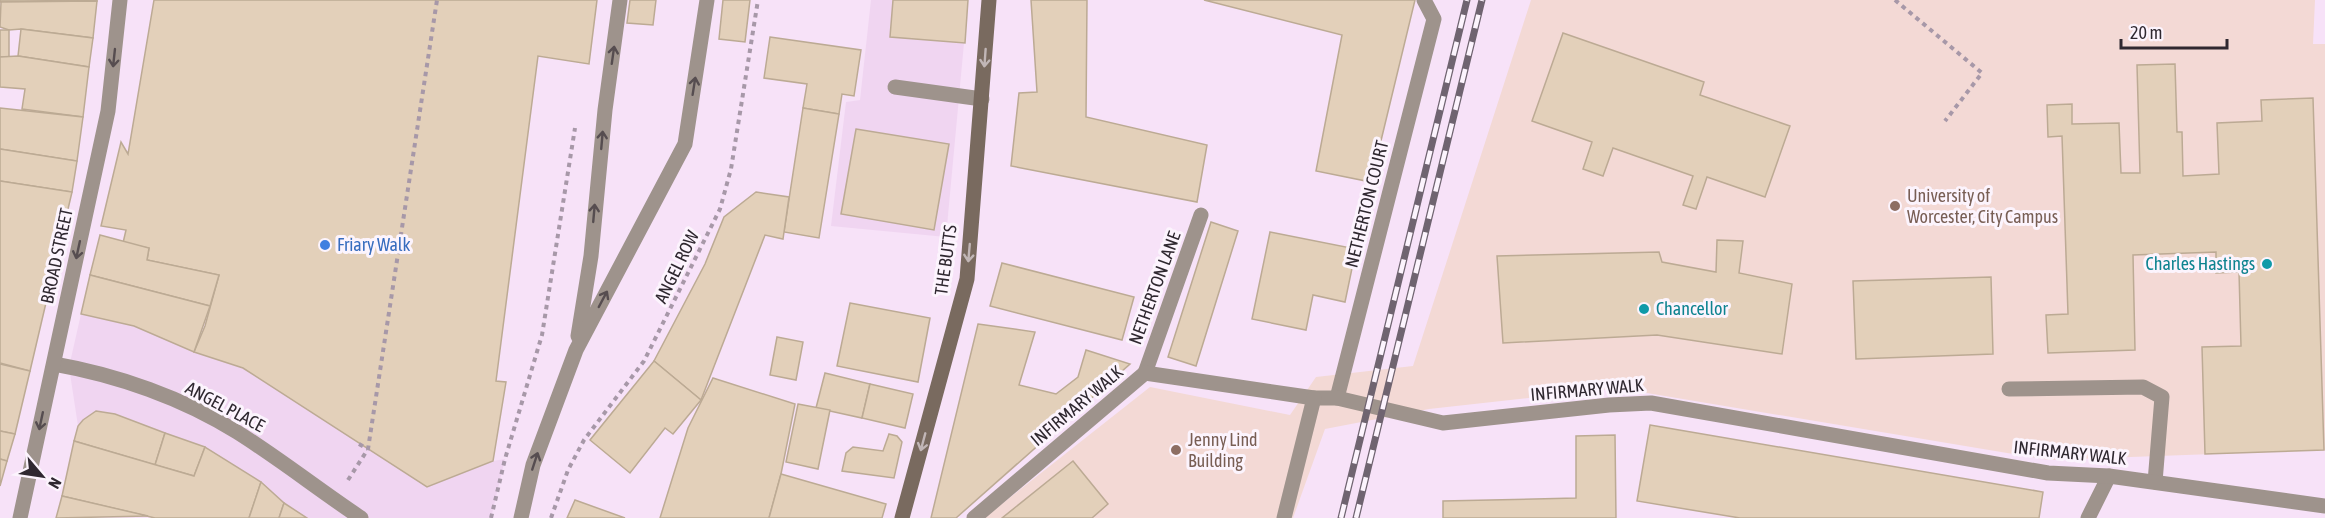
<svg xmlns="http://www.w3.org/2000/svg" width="2325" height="518" font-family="'Asap Condensed',sans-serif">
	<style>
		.built { fill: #f0d5f1 }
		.education { fill: #f3d9d5 }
		.building { fill: #e3d0ba; stroke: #bcaa94; stroke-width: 1.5 }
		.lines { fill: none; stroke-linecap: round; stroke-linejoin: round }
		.path { stroke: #a798a8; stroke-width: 4; stroke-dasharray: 4.5 4.5; stroke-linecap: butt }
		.lane { stroke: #9e938c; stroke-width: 15 }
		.street { stroke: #9e938c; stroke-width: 15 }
		.secondary { stroke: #796a5f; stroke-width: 15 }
		.rail-casing { stroke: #6f6470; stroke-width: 7 }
		.rail { stroke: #fcf4fd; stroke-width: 4.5; stroke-dasharray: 14; stroke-linecap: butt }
		.oneway { stroke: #564d50 }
		.oneway2 { stroke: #c1b6b6 }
		.education-dot { fill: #8d6e63; stroke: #fcf4fd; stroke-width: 2 }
		.shop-dot { fill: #3f7fe0; stroke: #fcf4fd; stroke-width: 2 }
		.culture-dot { fill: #0f9aa8; stroke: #fcf4fd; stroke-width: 2 }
		.labels { text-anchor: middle; stroke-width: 6; stroke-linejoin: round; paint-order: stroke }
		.education-label { font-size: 18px; fill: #785e54; stroke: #fcf4fd; text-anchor: start }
		.street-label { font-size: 18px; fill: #2f2830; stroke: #fcf4fd }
		.shop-label { font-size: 18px; fill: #366cbe; stroke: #fcf4fd; text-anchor: start }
		.culture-label { font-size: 18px; fill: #0d838f; stroke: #fcf4fd; text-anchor: end }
	</style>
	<rect width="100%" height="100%" fill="#f7e2f8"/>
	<!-- built -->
	<g class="built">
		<polygon points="871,0 968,0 946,237 831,226 846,102 860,100"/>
		<polygon points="81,314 134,326 194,352 243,368 427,487 493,461 505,459 491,518 307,518 284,503 261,482 205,447 105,412 96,411 90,415 78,426 69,367"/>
	</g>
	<!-- education -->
	<polygon class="education" points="1531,0 2315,0 2313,44 2325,44 2325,450 2049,460 1617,388 1429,409 1325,429 1293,518 984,518 1150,387 1290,415 1316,377 1413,366"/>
	<!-- building -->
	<g class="building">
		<polygon points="0,0 97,0 97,1 0,2"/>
		<polygon points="154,0 597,0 589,64 538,56 496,381 506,382 493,461 427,487 243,368 194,352 205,326 219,275 147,260 149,248 123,243 126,230 101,226 121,142 128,154"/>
		<polygon points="630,0 656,0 653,25 627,23"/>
		<polygon points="723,0 750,0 745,42 719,39"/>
		<polygon points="893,0 968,0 965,43 890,37"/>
		<polygon points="1031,0 1087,0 1086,117 1207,145 1197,202 1011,166 1019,93 1037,92"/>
		<polygon points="1204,0 1415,0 1371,182 1316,171 1342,35"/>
		<polygon points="97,1 93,38 21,29 9,30 0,27 1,2"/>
		<polygon points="21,29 93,38 89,67 18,56"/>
		<rect x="0" y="30" width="9" height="27"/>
		<polygon points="1563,33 1704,82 1700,95 1790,126 1765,197 1707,177 1696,209 1683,205 1693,176 1613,148 1603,176 1583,169 1592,142 1532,121"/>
		<polygon points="770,37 861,50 854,96 842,94 839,114 803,108 807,84 764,78"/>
		<polygon points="18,56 89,67 83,117 22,109 25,89 0,87 0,57"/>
		<polygon points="2175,64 2177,132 2182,132 2183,176 2219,174 2217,123 2262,121 2261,100 2313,98 2324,450 2205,454 2202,347 2241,346 2239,272 2216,273 2216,252 2133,255 2135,350 2048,353 2046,315 2068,314 2062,136 2048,137 2047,105 2072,104 2072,124 2119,123 2121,173 2140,173 2137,65"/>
		<polygon points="0,108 83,117 77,161 0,149"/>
		<polygon points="803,108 839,114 819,238 784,232"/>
		<polygon points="856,129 949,144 934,230 841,214"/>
		<polygon points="0,149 77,161 72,192 0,181"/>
		<polygon points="0,181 72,192 30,371 0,363"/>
		<polygon points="756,192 789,197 783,239 765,235 701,400 654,361 705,264 724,217"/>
		<polygon points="1211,222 1238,231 1196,366 1168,357"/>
		<polygon points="1270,232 1356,249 1345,302 1313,295 1306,330 1252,319"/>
		<polygon points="100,235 149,248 147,260 219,275 210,306 90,275"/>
		<polygon points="1717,240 1743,241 1739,273 1792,284 1782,354 1657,335 1503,343 1497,256 1659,252 1662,262 1716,272"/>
		<polygon points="1002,263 1134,297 1122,340 990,306"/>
		<polygon points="90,275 210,306 194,352 134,326 81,314"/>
		<polygon points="1991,277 1993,354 1856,359 1853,281"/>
		<polygon points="850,303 930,318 918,382 837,366"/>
		<polygon points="978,324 1035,332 1019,385 1056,394 1078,377 1086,350 1130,364 956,518 931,518"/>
		<polygon points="777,337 803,342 796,380 770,375"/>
		<polygon points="654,361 701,400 673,434 665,428 630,473 590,440"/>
		<polygon points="0,364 30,371 15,434 0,431"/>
		<polygon points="825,373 870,384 862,418 816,408"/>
		<polygon points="713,378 795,404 781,474 769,518 660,518 688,428"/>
		<polygon points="870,384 913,394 905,428 862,418"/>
		<polygon points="798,404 830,410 818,469 786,462"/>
		<polygon points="96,411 115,414 165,433 155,465 74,441 78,426 83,420"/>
		<polygon points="1650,425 2043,492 2039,518 1740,518 1637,501"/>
		<polygon points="0,431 15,434 7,461 0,459"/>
		<polygon points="165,433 205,447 194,476 155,465"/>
		<polygon points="889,434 897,436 902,442 894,478 842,471 846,453 853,447 883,451"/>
		<polygon points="1615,435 1616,518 1443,518 1443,501 1576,498 1576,436"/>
		<polygon points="74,441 194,476 205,447 261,482 249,518 155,518 62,496"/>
		<polygon points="0,459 7,461 0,486"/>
		<polygon points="1073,461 1108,504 1092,518 1002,518"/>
		<polygon points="781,474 886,504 882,518 769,518"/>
		<polygon points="261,482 284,503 279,518 249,518"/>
		<polygon points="62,496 148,516 56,518"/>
		<polygon points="575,500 625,518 567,518"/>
		<polygon points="284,503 307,518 279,518"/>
	</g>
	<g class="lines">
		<!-- path -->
		<g class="path">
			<polyline points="1895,0 1982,73 1945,121"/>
			<polyline points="359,444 368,449"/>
			<polyline points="348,480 368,449 437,0"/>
			<polyline points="491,518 505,459 542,335 575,128"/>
			<polyline points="551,518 568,470 584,440 644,361 720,209 731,169 758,0"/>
		</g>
		<!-- lane -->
		<g class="lane">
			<polyline points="895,87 982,99"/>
			<polyline points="578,336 591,256 605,110 620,0"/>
			<polyline points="1145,373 1201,215"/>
			<polyline points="2009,389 2143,387 2162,397 2155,482"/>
			<polyline points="1337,398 1434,19 1424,0"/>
			<polyline points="521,518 533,465 576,350 685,144 707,0"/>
			<polyline points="2088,518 2109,476"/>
		</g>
		<!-- street -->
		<g class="street">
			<path d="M54,364C117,375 183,398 237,432C280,459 319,490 361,518"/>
			<polyline points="20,518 108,111 120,0"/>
			<polyline points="974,518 1145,373 1314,398 1337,398 1443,423 1609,405 1651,403 2048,473 2109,476 2325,506"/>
			<polyline points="1284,518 1314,398"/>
		</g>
		<!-- secondary -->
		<polyline class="secondary" points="902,518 967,279 989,0"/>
		<defs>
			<g id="rail">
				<polyline points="1341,518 1467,0"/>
				<polyline points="1356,518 1482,0"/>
			</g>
		</defs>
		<!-- rail casing -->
		<use href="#rail" class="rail-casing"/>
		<!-- rail -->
		<use href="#rail" class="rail"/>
	</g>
	<!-- one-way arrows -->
	<defs><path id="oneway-shaft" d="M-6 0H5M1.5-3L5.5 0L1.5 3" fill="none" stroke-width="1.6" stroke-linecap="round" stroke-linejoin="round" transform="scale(1.5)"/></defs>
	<g class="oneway">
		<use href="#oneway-shaft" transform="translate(613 55) rotate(-82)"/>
		<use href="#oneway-shaft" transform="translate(114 58) rotate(96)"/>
		<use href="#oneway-shaft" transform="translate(694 86) rotate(-81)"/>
		<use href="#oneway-shaft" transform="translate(602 140) rotate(-85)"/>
		<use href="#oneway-shaft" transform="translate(594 213) rotate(-85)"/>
		<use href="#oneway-shaft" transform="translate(78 250) rotate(102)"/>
		<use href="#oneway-shaft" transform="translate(603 299) rotate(-62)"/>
		<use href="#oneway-shaft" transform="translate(41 421) rotate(102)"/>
		<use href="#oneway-shaft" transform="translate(535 461) rotate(-72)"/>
	</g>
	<g class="oneway2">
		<use href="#oneway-shaft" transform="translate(985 58) rotate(94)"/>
		<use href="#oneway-shaft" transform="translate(969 253) rotate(95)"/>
		<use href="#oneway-shaft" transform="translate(923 442) rotate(105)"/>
	</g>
	<!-- markers -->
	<g class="education-dot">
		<circle cx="1895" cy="206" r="6"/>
		<circle cx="1176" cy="450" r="6"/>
	</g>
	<circle class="shop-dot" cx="325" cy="245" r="6"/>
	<g class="culture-dot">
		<circle cx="2267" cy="264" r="6"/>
		<circle cx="1644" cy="309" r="6"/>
	</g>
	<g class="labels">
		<!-- education labels -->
		<g class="education-label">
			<text x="1907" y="202">University of<tspan x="1907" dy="21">Worcester, City Campus</tspan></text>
			<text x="1188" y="446">Jenny Lind<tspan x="1188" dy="21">Building</tspan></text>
		</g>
		<!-- street labels -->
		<g class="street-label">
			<text transform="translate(1367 204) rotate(-76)" y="6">NETHERTON COURT</text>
			<text transform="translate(57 256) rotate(-78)" y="6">BROAD STREET</text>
			<text transform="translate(946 260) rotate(-82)" y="6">THE BUTTS</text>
			<text transform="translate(677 267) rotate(-64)" y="6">ANGEL ROW</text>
			<text transform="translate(1155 288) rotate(-70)" y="6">NETHERTON LANE</text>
			<text transform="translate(1587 390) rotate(-5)" y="6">INFIRMARY WALK</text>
			<text transform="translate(1077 406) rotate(-40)" y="6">INFIRMARY WALK</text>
			<text transform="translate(225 407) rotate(28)" y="6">ANGEL PLACE</text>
			<text transform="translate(2070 453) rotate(6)" y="6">INFIRMARY WALK</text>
		</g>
		<!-- shop labels -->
		<g class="shop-label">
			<text x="337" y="251">Friary Walk</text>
		</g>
		<!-- culture labels -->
		<g class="culture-label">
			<text x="2255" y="270">Charles Hastings</text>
			<text x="1656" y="315" text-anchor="start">Chancellor</text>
		</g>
	</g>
	<!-- north arrow -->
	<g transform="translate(42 476) rotate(119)" stroke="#fcf4fd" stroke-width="4.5" paint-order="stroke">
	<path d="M0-4.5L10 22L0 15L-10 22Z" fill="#2f2830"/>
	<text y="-9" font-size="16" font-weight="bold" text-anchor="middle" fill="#2f2830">N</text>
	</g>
	<!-- scale -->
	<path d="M2121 39v9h106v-9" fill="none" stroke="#2f2830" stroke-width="3"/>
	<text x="2130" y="39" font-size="18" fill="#2f2830" stroke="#fcf4fd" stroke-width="4.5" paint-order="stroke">20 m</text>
</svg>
